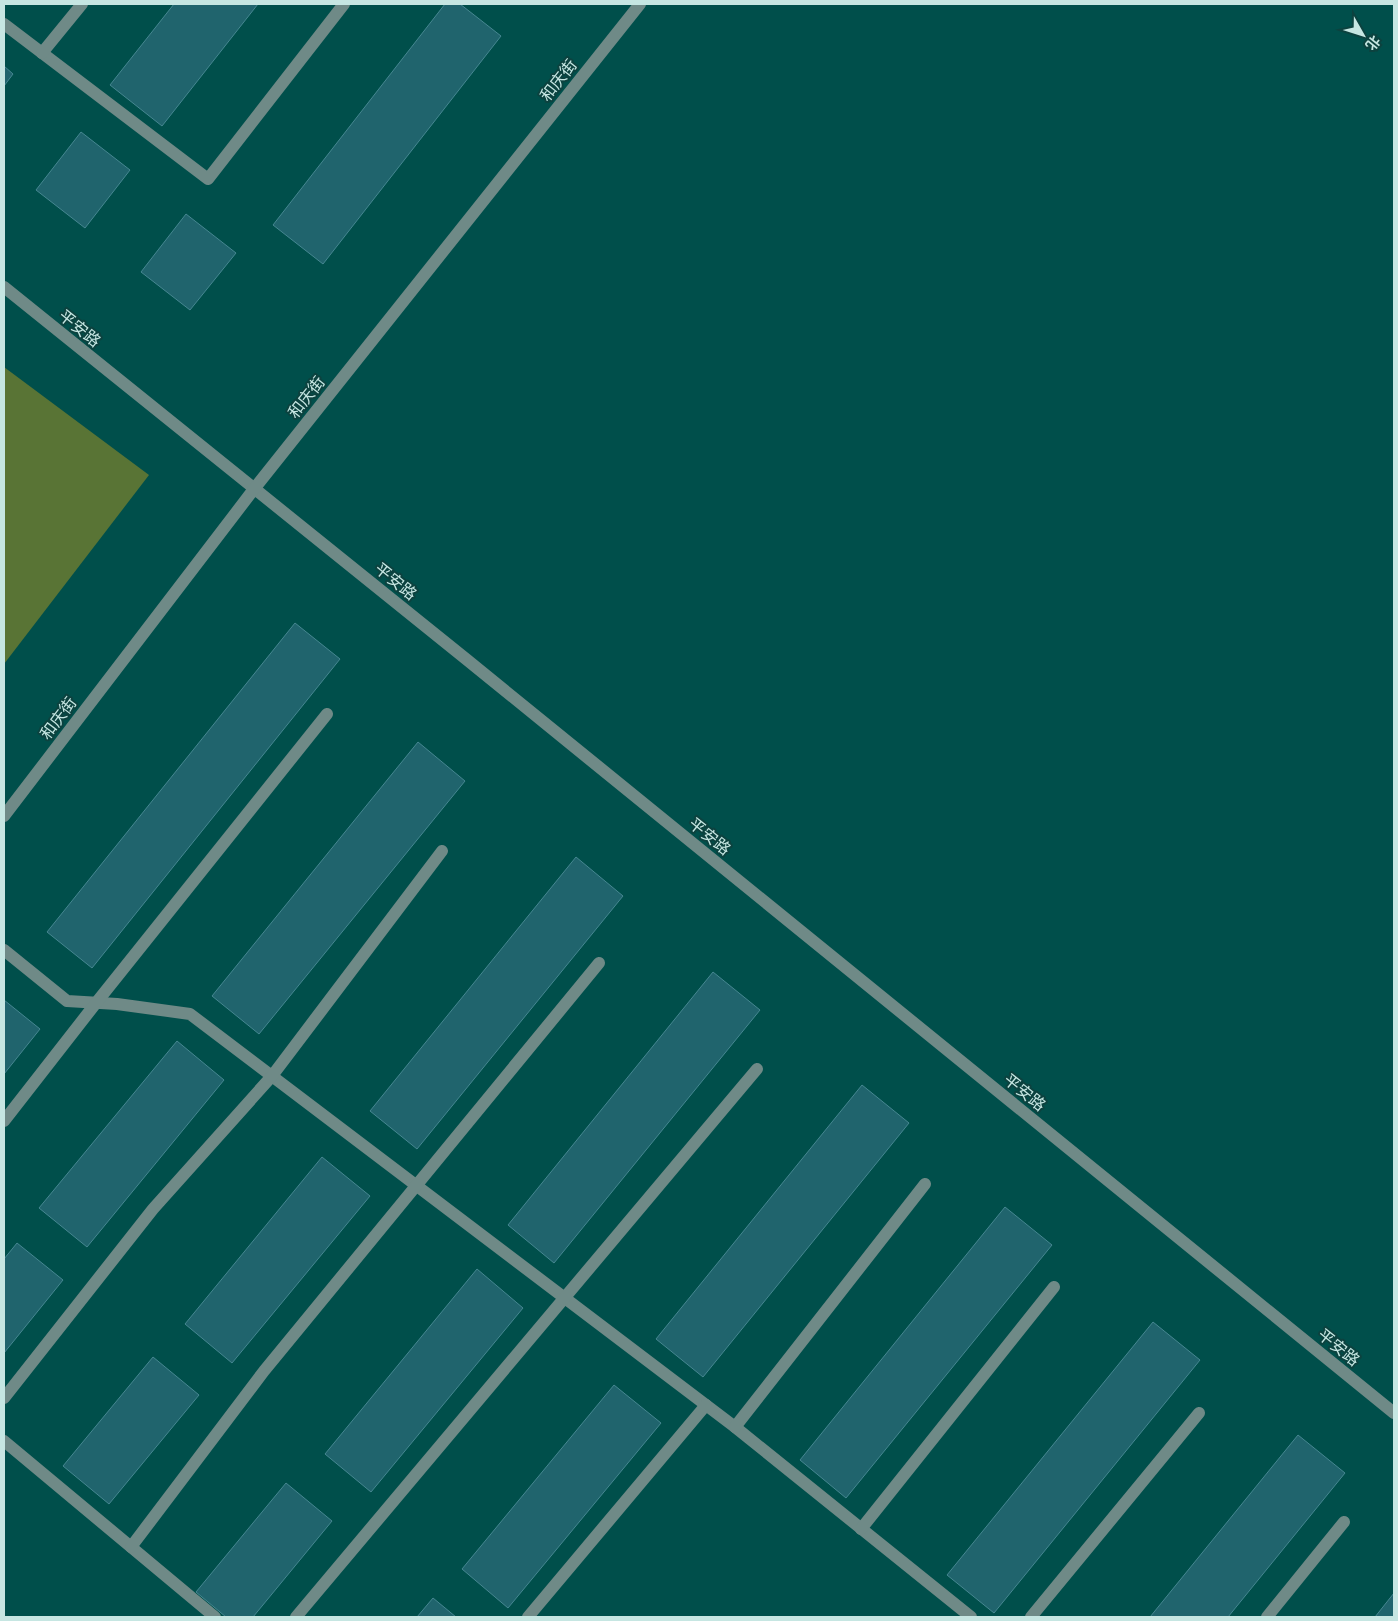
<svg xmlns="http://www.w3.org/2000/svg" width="1398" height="1621" font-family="Georgia,'Noto Sans SC',serif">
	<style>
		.green { fill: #597435 }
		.building { fill: #20646d; stroke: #468791 }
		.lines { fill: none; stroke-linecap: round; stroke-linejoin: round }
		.minor { stroke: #6f8a87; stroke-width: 12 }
		.labels { text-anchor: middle; stroke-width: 4; stroke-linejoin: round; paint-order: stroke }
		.street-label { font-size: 16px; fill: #c6e6e2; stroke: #0c423f }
	</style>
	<rect width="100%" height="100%" fill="#004f4b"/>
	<!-- green -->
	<polygon class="green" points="4,367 149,475 4,664"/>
	<!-- building -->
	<g class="building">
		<polygon points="174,4 258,4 162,126 110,85"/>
		<polygon points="445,4 460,4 501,36 323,264 273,225"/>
		<polygon points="4,66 13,74 4,86"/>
		<polygon points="81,132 130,170 85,228 36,190"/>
		<polygon points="186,214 236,253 190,310 141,272"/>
		<polygon points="295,623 340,659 92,968 47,932"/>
		<polygon points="418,742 465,781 259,1034 212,996"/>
		<polygon points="576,857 623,896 417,1149 370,1111"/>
		<polygon points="713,972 760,1010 554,1263 508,1225"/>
		<polygon points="4,1000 40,1029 4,1074"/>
		<polygon points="177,1041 224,1080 87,1247 39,1208"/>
		<polygon points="862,1085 909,1123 703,1377 656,1339"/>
		<polygon points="322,1157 370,1196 232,1363 185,1324"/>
		<polygon points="1005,1207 1052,1245 846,1498 800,1460"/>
		<polygon points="17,1243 63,1280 4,1353 4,1259"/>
		<polygon points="477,1269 523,1308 371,1492 325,1454"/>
		<polygon points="1153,1322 1200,1360 994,1613 947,1575"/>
		<polygon points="153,1357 199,1395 109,1504 63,1466"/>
		<polygon points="614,1385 661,1423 508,1608 462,1569"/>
		<polygon points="1298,1435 1345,1473 1228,1617 1150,1617"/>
		<polygon points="286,1483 332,1521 253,1617 226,1617 196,1592"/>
		<polygon points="1394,1593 1394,1617 1375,1617"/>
		<polygon points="433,1598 456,1617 417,1617"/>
	</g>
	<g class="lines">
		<!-- minor -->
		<g class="minor">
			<polyline points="4,24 208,179 344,4"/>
			<polyline points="42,53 82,4"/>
			<polyline points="4,287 466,659 1394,1413"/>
			<polyline points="4,816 254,489 640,4"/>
			<polyline points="4,950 67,1001 117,1004 190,1014 735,1427 971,1617"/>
			<polyline points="4,1121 96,1003 327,714"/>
			<polyline points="4,1398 153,1209 272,1076 442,851"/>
			<polyline points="735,1427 925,1184"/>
			<polyline points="4,1441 215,1617"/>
			<polyline points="861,1529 1054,1287"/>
			<polyline points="131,1547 264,1371 599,963"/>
			<polyline points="296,1617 757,1069"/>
			<polyline points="528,1617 706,1405"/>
			<polyline points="1031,1617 1199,1413"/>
			<polyline points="1267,1617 1344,1522"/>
		</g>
	</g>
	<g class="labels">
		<!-- street labels -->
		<g class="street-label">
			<text transform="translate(558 80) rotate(-52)" y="6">和庆街</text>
			<text transform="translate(80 328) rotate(39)" y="6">平安路</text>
			<text transform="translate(306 397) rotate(-52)" y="6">和庆街</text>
			<text transform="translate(396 581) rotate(39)" y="6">平安路</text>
			<text transform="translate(58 718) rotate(-53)" y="6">和庆街</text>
			<text transform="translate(710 836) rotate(39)" y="6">平安路</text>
			<text transform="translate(1025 1092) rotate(39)" y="6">平安路</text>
			<text transform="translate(1339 1347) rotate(39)" y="6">平安路</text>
		</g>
	</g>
	<!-- border -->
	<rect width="1398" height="1621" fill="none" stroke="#c6e6e2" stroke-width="10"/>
	<!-- north arrow -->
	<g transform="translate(1363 35) rotate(129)" stroke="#0c423f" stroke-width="4" paint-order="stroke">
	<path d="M0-4L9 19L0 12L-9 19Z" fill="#c6e6e2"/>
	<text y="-8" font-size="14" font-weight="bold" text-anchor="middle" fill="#c6e6e2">北</text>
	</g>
</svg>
